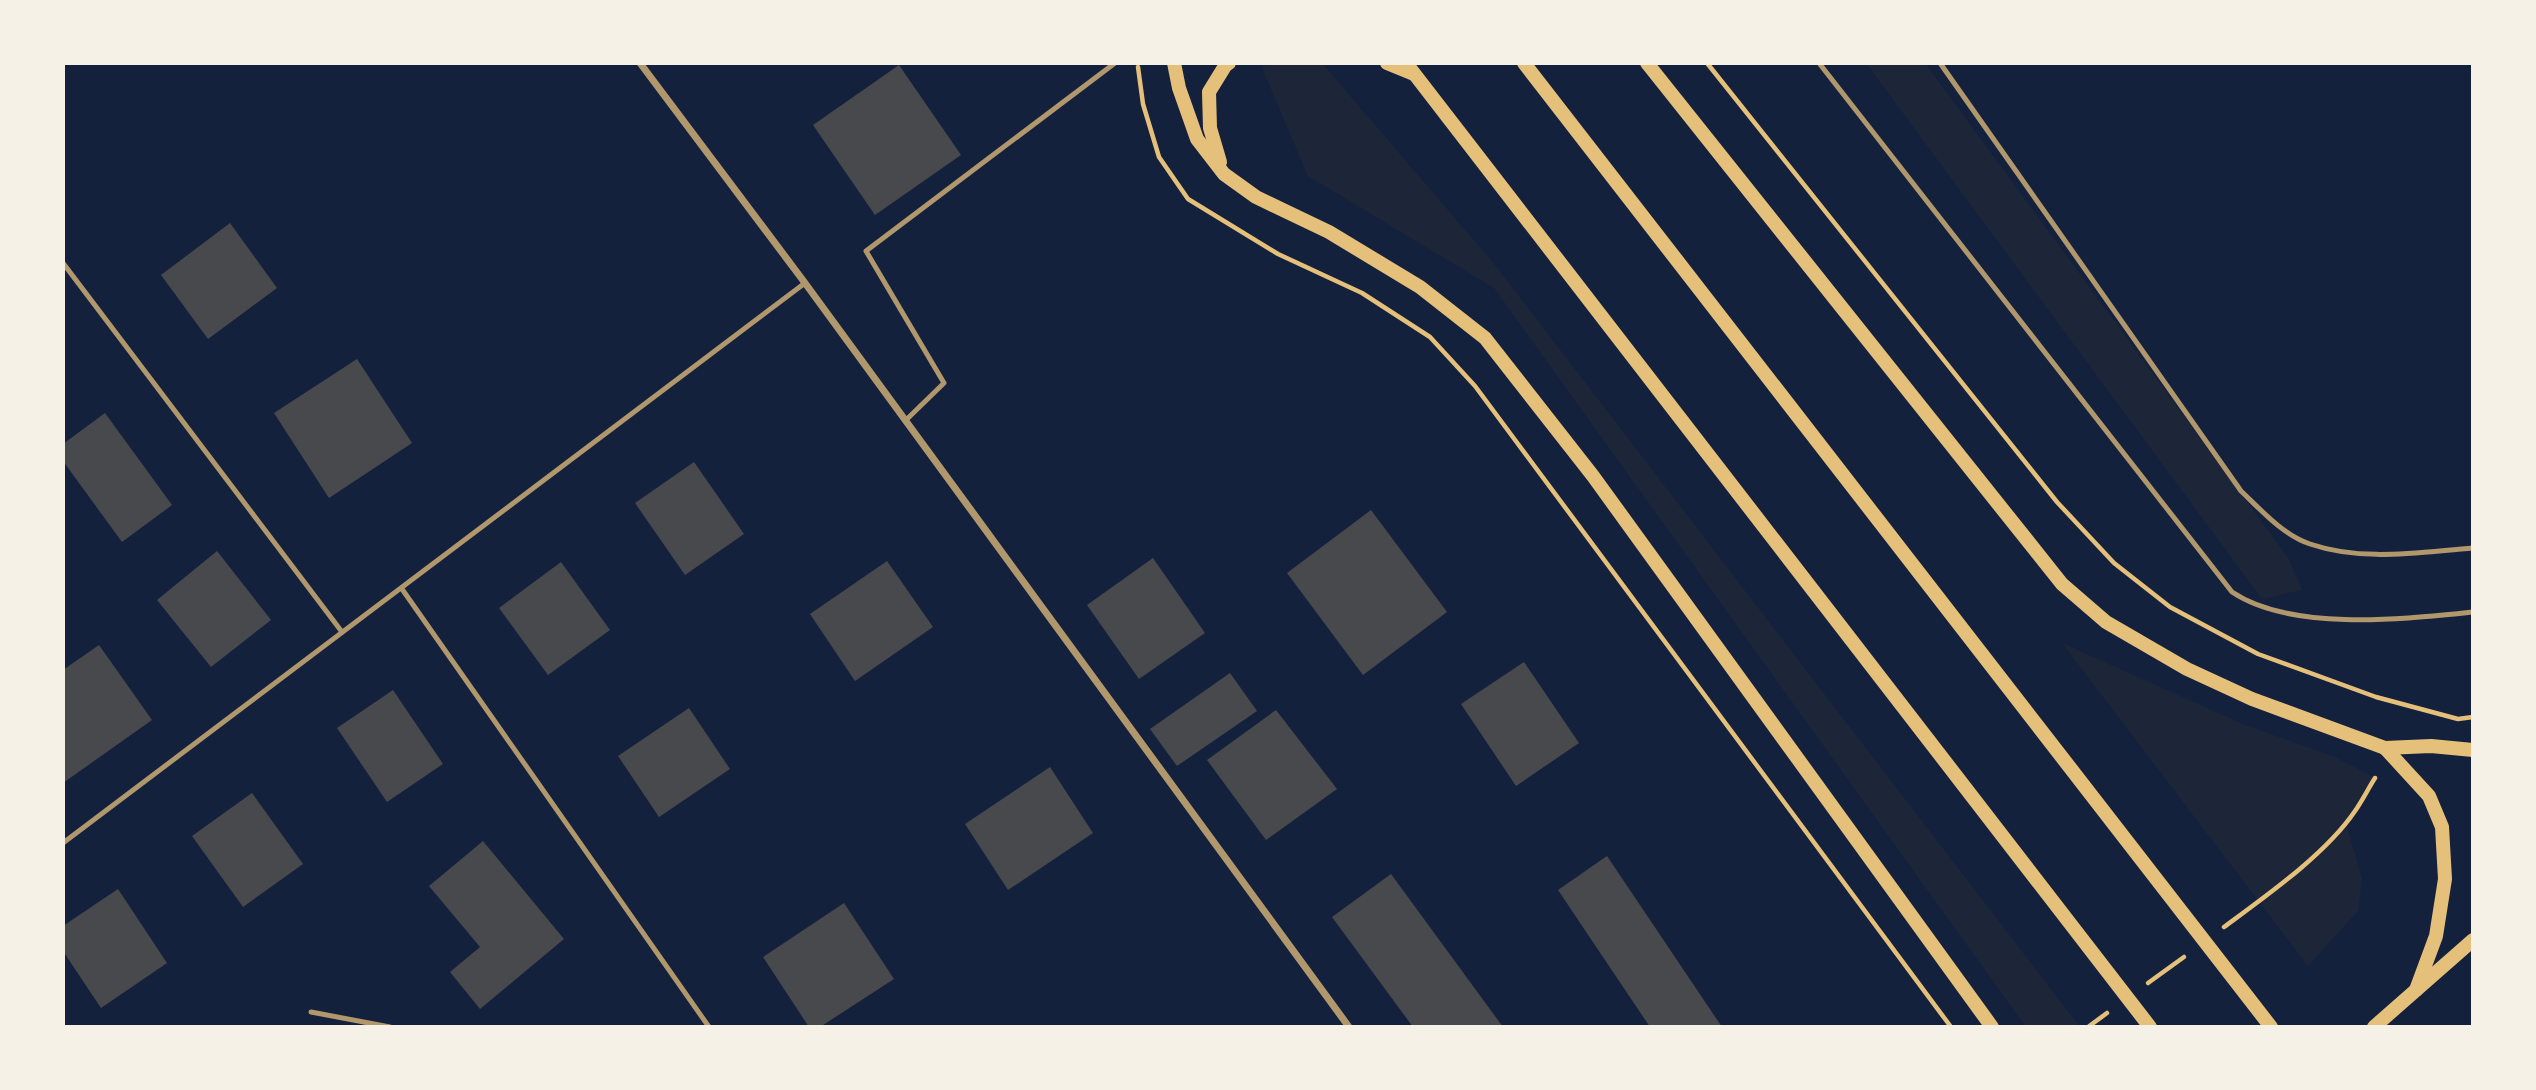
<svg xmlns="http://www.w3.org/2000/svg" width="2536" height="1090" font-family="'Exo 2',sans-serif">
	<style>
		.green { fill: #1d2539 }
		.building { fill: #48494c }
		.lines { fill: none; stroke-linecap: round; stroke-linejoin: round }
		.path { stroke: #e5c07b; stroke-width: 4.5 }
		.service { stroke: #b1986c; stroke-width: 5 }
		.minor { stroke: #b1986c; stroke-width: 7 }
		.secondary { stroke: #e5c07b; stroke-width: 14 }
	</style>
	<rect width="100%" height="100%" fill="#14213d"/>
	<!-- green -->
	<g class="green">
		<polygon points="1268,63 1322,63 1495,265 2080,1027 2026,1027 1494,288 1308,176 1262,68"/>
		<polygon points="1866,63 1925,63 2289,559 2302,590 2262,599"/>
		<polygon points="2062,643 2245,725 2335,757 2375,778 2346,823 2362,879 2358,911 2308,966"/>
	</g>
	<!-- building -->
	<g class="building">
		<polygon points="899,65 961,155 875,215 813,125"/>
		<polygon points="230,223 277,288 208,339 161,275"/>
		<polygon points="357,359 412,443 329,498 274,413"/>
		<polygon points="105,413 172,505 122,542 63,461 63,444"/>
		<polygon points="694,462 744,534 685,575 635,503"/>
		<polygon points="1371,510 1447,612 1363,675 1287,573"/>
		<polygon points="217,551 271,620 211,667 157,600"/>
		<polygon points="1153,558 1205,633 1139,679 1087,605"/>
		<polygon points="887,561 933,627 855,681 810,614"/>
		<polygon points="561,562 610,630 548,675 499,608"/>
		<polygon points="99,645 152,720 63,783 63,670"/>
		<polygon points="1524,662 1579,743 1516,786 1461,704"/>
		<polygon points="1230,673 1257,711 1177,766 1150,729"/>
		<polygon points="393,690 443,764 387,802 337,728"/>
		<polygon points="689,708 730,769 659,817 618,756"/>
		<polygon points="1276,710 1337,789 1266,840 1207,760"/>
		<polygon points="1050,767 1093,833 1008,890 965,824"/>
		<polygon points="252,793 303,864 243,907 192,836"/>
		<polygon points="483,841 564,939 480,1009 450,972 480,947 429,886"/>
		<polygon points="1607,856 1722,1027 1650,1027 1558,890"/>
		<polygon points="1391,874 1503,1027 1413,1027 1332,917"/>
		<polygon points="118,889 167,963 101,1008 63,951 63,926"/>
		<polygon points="844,903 894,979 820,1027 809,1027 763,957"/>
	</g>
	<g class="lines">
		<!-- path -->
		<g class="path">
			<polyline points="1707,63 2057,502 2114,563 2170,607 2258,654 2376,697 2458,719 2473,717"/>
			<polyline points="1138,67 1143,104 1159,157 1188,199 1278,254 1362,293 1430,337 1475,386 1951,1027"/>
			<path d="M2224,927C2266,896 2326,854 2355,811C2362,801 2368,789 2375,778"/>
			<polyline points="2148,983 2184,957"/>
			<polyline points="2088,1027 2107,1013"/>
		</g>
		<!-- service -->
		<g class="service">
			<path d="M1819,63L2232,592C2292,632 2404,619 2473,612"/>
			<path d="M1940,63L2241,491C2261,510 2283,535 2310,544C2363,562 2419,552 2473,548"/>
			<polyline points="63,263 342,632"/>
			<polyline points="905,421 944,383 866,251 1115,63"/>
			<polyline points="402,589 709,1027"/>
			<polyline points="63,843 805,283"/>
			<polyline points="311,1012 390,1027"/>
		</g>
		<!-- minor -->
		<polyline class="minor" points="640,63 805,283 1349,1027"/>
		<!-- secondary -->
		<g class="secondary">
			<polyline points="1174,63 1179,88 1197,139 1224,174 1256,197 1329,232 1420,287 1485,338 1593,476 1992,1027"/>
			<polyline points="1387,63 1414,74"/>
			<polyline points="1406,63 2150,1027"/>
			<polyline points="1524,63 2271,1027"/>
			<polyline points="1647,63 2062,584 2106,622 2187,669 2252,699 2385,748 2431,746 2473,750"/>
			<polyline points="1220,162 1210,128 1209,92 1225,66 1229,63"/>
			<polyline points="2385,748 2429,796 2442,827 2445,879 2436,936 2416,990"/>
			<polyline points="2374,1027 2473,940"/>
		</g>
	</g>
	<!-- border -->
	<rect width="2536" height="1090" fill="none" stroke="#f6f1e7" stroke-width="130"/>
</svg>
